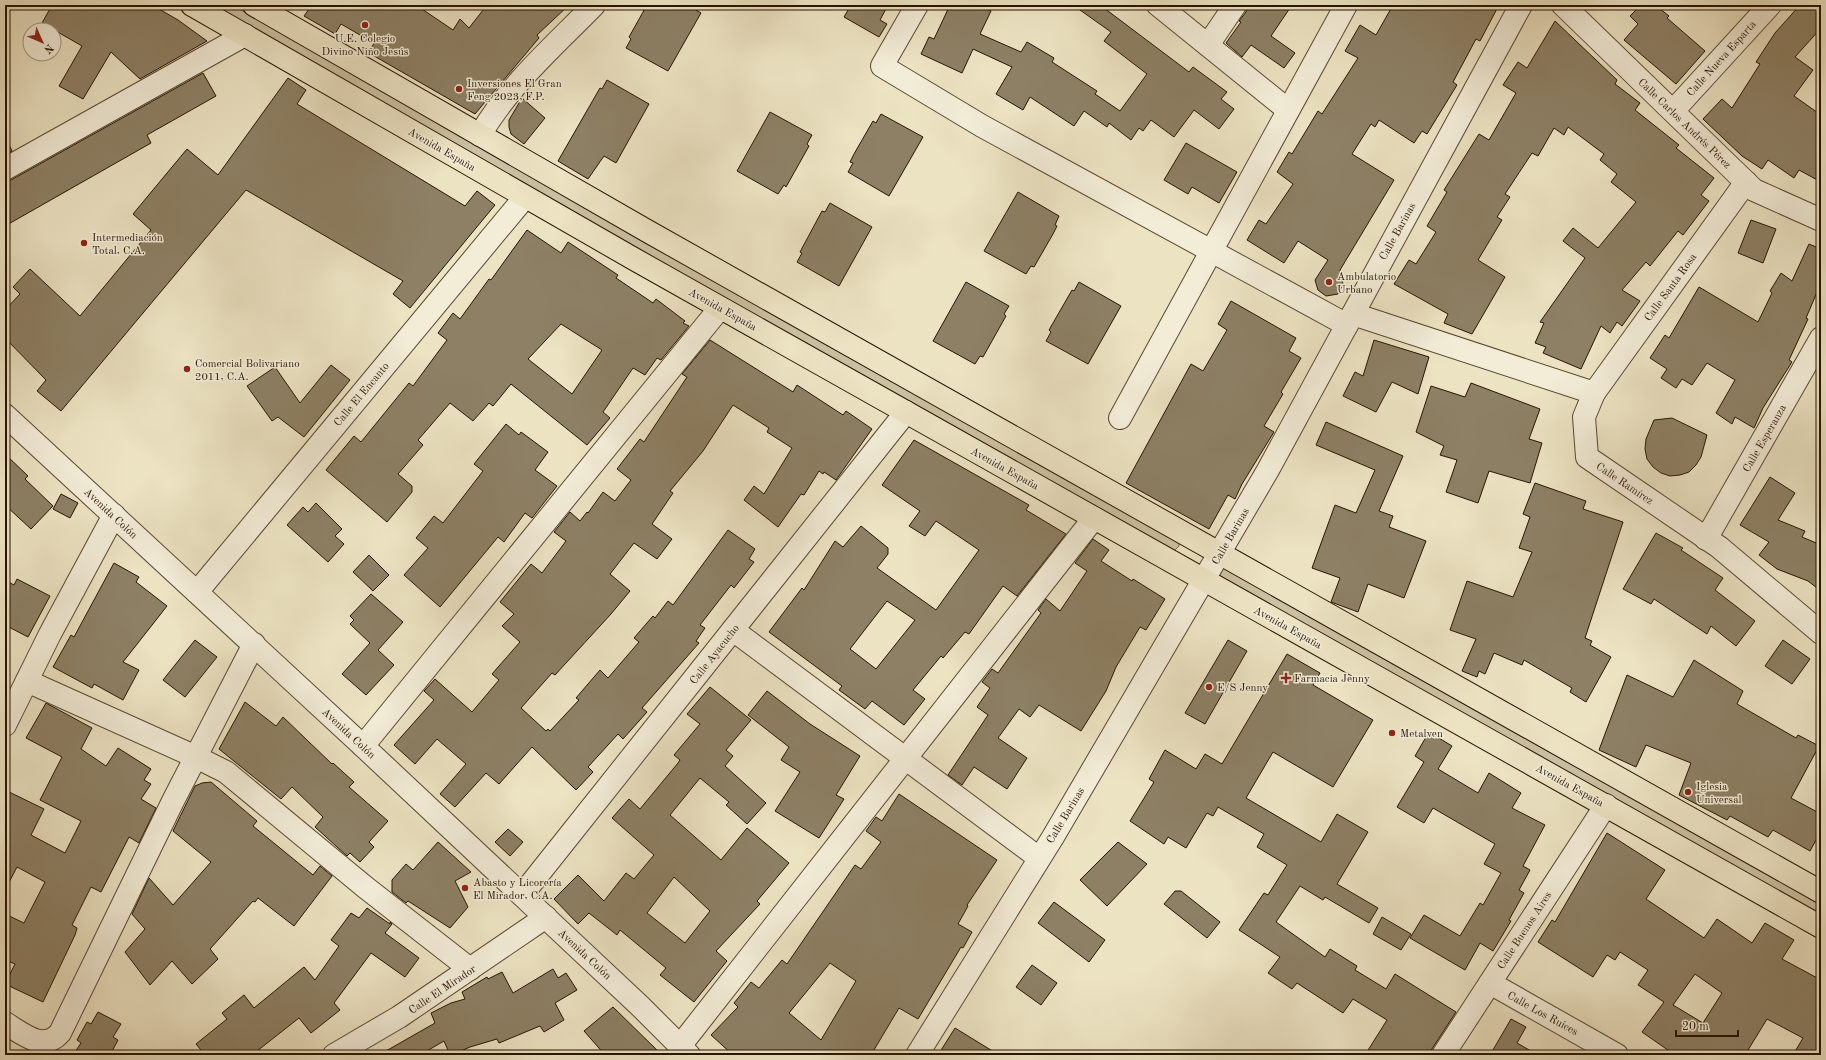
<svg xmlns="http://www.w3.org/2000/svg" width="1826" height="1060" font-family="'Old Standard TT',serif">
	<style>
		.green { fill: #cbc0a2; stroke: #796a51 }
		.building { fill: #8d8065; stroke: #271400; fill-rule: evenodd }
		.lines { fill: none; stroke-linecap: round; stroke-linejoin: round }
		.minor-casing { stroke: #584831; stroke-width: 24 }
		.major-casing { stroke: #271400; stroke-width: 24 }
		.minor { stroke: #f3edd8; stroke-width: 22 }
		.major { stroke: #ece3c3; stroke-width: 22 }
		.poi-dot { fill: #8f2418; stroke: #f3edd8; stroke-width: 1.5 }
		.labels { text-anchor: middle; stroke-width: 3; stroke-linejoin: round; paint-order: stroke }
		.poi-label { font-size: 11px; fill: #271400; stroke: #f3edd8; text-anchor: start }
		.street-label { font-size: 11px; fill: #271400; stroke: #f3edd8 }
	</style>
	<rect width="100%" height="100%" fill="#ece3c3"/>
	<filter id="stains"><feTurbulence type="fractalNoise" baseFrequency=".005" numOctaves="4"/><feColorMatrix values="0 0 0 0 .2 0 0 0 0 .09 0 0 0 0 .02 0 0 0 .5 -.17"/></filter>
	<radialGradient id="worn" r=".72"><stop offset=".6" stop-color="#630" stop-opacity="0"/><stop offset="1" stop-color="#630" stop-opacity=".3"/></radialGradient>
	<!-- green -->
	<g class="green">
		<polygon points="211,5 232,5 1179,542 1179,546 1174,551 639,251"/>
		<polygon points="1224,568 1821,902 1821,916 1219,576 1218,573"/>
	</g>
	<!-- building -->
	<g class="building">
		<polygon points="52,5 152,5 178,20 207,41 140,79 111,52 83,99 59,86 82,46 42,23"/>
		<polygon points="312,5 416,5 453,30 460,19 469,28 487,5 569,5 537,35 539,38 475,114 369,53 374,43 341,24 335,34 304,16"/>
		<polygon points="647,5 688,5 701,13 668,71 626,48 631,39 629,37"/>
		<polygon points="851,5 888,5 880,20 887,24 879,37 844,17"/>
		<polygon points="950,5 979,5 991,11 980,34 1021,52 1027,42 1054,58 1052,62 1097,91 1095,94 1120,111 1147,74 1104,41 1111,32 1073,5 1100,5 1189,72 1193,67 1227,92 1221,99 1234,109 1219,129 1194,110 1174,137 1151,120 1143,131 1139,128 1131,140 1109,123 1107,127 1084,111 1074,126 1030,97 1023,110 996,94 1012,67 973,49 962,73 921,54 929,37 934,39"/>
		<polygon points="1247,5 1292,5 1271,36 1295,53 1284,68 1251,45 1242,57 1226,43 1241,22 1239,21 1246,12"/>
		<polygon points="1393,5 1499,5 1480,41 1476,39 1453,82 1457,85 1427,134 1422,131 1414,143 1379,120 1375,127 1371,124 1352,154 1394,180 1340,270 1343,284 1338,294 1326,296 1318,290 1315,280 1328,260 1298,241 1284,263 1247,240 1259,220 1266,224 1293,184 1277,172 1289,152 1292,154 1318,111 1322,114 1358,58 1345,51 1360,25 1376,35"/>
		<polygon points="1641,5 1655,5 1669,16 1667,18 1705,51 1676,84 1624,40 1638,24 1630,16"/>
		<polygon points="1800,5 1821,5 1821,28 1795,57 1813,70 1794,96 1821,115 1821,182 1799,170 1794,178 1768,160 1762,169 1742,156 1703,119 1722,99 1732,108 1760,64 1756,62 1775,33"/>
		<polygon points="1555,21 1617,80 1615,84 1640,103 1635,110 1679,145 1676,148 1714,178 1701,195 1709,201 1683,235 1678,231 1650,266 1646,262 1622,290 1640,301 1622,326 1617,322 1610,333 1601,326 1581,369 1543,353 1546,347 1535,343 1544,323 1540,322 1585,258 1563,241 1573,228 1598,248 1636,202 1611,182 1617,174 1600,160 1604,154 1568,127 1564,135 1554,128 1538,156 1532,153 1505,194 1510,197 1497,217 1502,220 1478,260 1505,277 1472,334 1444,323 1448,314 1394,284 1409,260 1416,264 1436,232 1427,226 1447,192 1444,190 1479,134 1489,140 1516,93 1503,85 1518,62 1527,68"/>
		<polygon points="203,73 216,96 147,135 151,143 5,226 5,181 11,180"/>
		<polygon points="288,78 306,90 297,104 465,206 477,191 495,205 410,308 393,294 403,281 246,190 61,411 37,391 46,380 5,338 5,310 20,294 13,287 30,269 80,316 151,230 133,214 187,149 218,175"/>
		<polygon points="607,80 649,104 616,163 604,156 588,179 558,161 600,88 602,89"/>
		<polygon points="522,98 545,118 524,144 511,134 509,127 509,120"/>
		<polygon points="770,112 812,135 807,144 809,146 786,187 784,185 778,194 737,171"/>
		<polygon points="881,114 923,137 889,196 848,172 853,163 850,162 854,154 873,121 876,123"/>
		<polygon points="5,136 12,151 5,155"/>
		<polygon points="1186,143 1237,172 1219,203 1192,187 1188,194 1164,180"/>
		<polygon points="1018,192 1059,216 1055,225 1057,226 1053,234 1034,267 1031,266 1026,274 984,251"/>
		<polygon points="830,203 872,227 839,286 797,262 802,253 800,252 822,211 825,212"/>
		<polygon points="1751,220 1776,229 1763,263 1738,253"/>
		<path d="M527,230L561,253L568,242L618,275L616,278L653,303L656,299L685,321L683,323L689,326L661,360L657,358L645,375L633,368L603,412L610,418L587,445L511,384L493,406L489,403L473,421L450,403L418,440L423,445L398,474L412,486V492L387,522L326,470L354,436L361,442L409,383L413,386L447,340L438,333L453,313L460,319L489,279L491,280ZM561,324L602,350L572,394L528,359Z"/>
		<polygon points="1809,244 1821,249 1821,283 1806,318 1808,319 1789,360 1792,362 1763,408 1754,428 1735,417 1732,424 1716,413 1735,380 1707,363 1692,385 1682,379 1676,388 1661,378 1667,369 1650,358 1665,335 1669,338 1699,287 1758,322 1772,293 1770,291 1781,273 1792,281"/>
		<polygon points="966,282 1009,306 1004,314 1006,316 983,357 980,356 975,364 933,341"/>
		<polygon points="1079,282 1121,306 1088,364 1046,341 1051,332 1049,330 1072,290 1074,291"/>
		<polygon points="1231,301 1296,338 1289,351 1301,358 1281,392 1283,394 1264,426 1274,432 1242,484 1235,499 1228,495 1209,529 1126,483 1191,364 1203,371 1227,330 1218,324"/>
		<polygon points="710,340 793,392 797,385 843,415 846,411 872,429 836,480 824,472 823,474 819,471 804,495 801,494 778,527 744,500 754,486 764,494 792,448 767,432 769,428 733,405 703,451 670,491 673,493 652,524 672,539 657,559 634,543 610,574 630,591 611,614 555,675 552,673 521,708 546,731 548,729 550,731 579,700 576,698 600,670 608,678 639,642 634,638 653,616 655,618 668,601 673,605 728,530 755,549 749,559 754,562 734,588 731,585 700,625 705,628 696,641 699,643 642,708 647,712 623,739 618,734 588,767 593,772 576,790 532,747 499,784 486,773 455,807 440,794 466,764 437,739 415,764 394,745 434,700 424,691 435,679 472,712 499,680 492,674 520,642 502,626 514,614 500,602 531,564 542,573 566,541 554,532 570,512 580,521 587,512 588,513 603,492 615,501 631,480 617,469 640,439 644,442 687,377 682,374"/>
		<polygon points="1374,340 1429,357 1418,394 1392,382 1376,412 1343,396 1355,372 1363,376"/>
		<polygon points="331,365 350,380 304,437 278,417 272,421 247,386 275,367 300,403"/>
		<polygon points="1471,383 1540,409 1529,439 1542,443 1530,483 1489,471 1478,503 1446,492 1457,460 1440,455 1444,446 1416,432 1431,386 1465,397"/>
		<polygon points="1672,418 1707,435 1701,457 1696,465 1689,472 1680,475 1670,476 1661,473 1653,467 1647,459 1645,449 1646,439 1654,420"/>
		<polygon points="1326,422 1403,456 1379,511 1393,516 1389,527 1426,541 1404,598 1368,584 1358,612 1331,602 1340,578 1312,568 1335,505 1356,513 1375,470 1316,445"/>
		<polygon points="506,424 519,435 521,432 548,452 535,470 557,486 532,518 525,513 504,542 498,537 440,607 404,575 428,548 416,538 434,516 443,523 483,471 474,464"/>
		<path d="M914,440L1029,505L1026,510L1066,534L1017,596L1003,586L969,634L965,632L943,658L941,656L913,690L925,699L904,725L872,701L865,709L839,690L842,686L769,632L802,588L804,590L835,541L843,547L861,526L888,548V554L877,568L936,610L979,550L936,521L925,536L909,526L920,511L882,485ZM887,601L915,620L876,669L850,649Z"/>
		<polygon points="5,454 28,476 25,479 53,506 31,529 5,505"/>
		<polygon points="1770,477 1795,493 1778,520 1805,531 1802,537 1821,545 1821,591 1808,581 1777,569 1759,555 1769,542 1740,525"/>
		<polygon points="1535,483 1586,501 1583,509 1623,522 1585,638 1592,641 1590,645 1611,657 1586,702 1570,692 1572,688 1524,660 1522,665 1494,653 1485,674 1479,671 1477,677 1462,671 1476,639 1450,630 1467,581 1513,597 1532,552 1519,548 1530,517 1523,514"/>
		<polygon points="61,494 78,503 70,518 53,509"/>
		<polygon points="316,503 342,529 335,536 344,544 328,562 287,525 303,507 308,512"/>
		<polygon points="1656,533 1683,548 1681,550 1723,578 1715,590 1755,621 1736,646 1711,626 1707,634 1654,599 1651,604 1623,589"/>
		<polygon points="1093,539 1109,550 1101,561 1132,581 1133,579 1165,599 1146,630 1140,627 1116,667 1106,691 1081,731 1039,705 1030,717 1019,709 998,738 1027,758 1007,789 974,767 962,785 948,775 988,715 977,707 990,688 982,682 992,669 998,673 1041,613 1038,610 1046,599 1060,611 1087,571 1075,563"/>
		<polygon points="369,555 389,575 373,591 353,572"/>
		<polygon points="114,563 139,577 136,582 167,606 123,662 139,670 123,700 94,684 92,688 53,667 71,635 74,637"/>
		<polygon points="17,579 50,596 28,637 5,625 5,580 14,585"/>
		<polygon points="371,594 403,622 378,650 394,665 366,695 342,674 370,643 350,624 354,620 350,616"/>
		<polygon points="195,640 217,657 185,697 163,680"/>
		<polygon points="1228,640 1247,651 1205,724 1185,713"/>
		<polygon points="1783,640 1810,659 1792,684 1765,666"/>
		<polygon points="1287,654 1320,673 1313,685 1373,720 1333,787 1273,752 1246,798 1321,842 1337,814 1368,832 1337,884 1378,908 1369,923 1325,897 1323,900 1300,886 1276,922 1325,957 1330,949 1357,966 1355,970 1386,989 1395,974 1456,1012 1428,1055 1365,1055 1387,1020 1353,999 1343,1013 1297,983 1292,989 1268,973 1280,957 1239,930 1264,893 1268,895 1287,865 1257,847 1264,834 1218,807 1213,816 1207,813 1186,848 1168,837 1164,844 1130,821 1154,782 1149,779 1165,750 1196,769 1205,754 1222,764"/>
		<polygon points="1694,660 1743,691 1737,704 1796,738 1798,735 1819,746 1791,798 1821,814 1821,831 1810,851 1773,830 1768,837 1730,816 1727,820 1679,795 1691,763 1646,745 1636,767 1599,750 1627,675 1673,697"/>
		<path d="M710,687L751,720L726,750L733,756L725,766L766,803L747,824L726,805L729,802L700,778L670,815L721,860L747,828L789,863L757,901L760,904L716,951L727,961L694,1002L660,975L666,968L620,930L617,935L589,913L578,924L554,899L578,875L604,901L626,873L634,879L654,855L612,818L629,799L640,809L678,763L680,760L674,755L700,724L687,714ZM674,877L710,911L685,943L647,913Z"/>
		<polygon points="767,691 810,724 860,756 836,795 844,799 819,838 775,811 800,772 781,760 789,747 748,715"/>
		<polygon points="245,702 276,726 283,717 332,764 333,763 354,782 349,787 388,821 369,842 374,847 360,862 350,853 347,856 315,827 323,817 292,787 281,799 219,749"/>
		<polygon points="46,703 92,728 81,749 106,766 118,748 151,769 144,780 151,784 141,799 156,808 139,843 129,837 101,892 91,887 72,925 77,928 75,935 43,1002 5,984 15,964 5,960 5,914 24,923 45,882 17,867 5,890 5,790 44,809 31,835 65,853 81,821 40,800 62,757 26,738"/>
		<polygon points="1429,732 1452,746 1438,769 1478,793 1489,773 1521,793 1512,808 1545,825 1523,866 1530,870 1519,890 1524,893 1509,920 1511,921 1493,951 1480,943 1465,970 1410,938 1424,915 1460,936 1480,903 1483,905 1501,873 1484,864 1495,844 1433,808 1424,823 1397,807 1424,762 1415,756"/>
		<polygon points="211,782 257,821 253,826 313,875 320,866 332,876 294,926 258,898 255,902 253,901 210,949 218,959 192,984 172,961 150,985 125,952 145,929 132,914 149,878 173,905 211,862 173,831 195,786 202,783"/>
		<path d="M899,794L997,860L967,905L968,906L958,924L972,932L963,948L961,947L918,1019L899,1008L871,1055H733L711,1035L738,1007L734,1003L751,982L759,988L782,960L787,964L855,865L861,869L881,842L866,831L876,817L882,821ZM830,963L856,981L821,1040L789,1013Z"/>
		<polygon points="508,829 523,842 510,856 495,842"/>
		<path d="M1607,833L1665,870L1646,899L1704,938L1717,919L1752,943L1765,923L1794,940L1782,959L1821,980V1055H1793L1803,1038L1767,1019L1745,1055H1675L1642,1032L1664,1002L1638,985L1648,970L1620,952L1615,960L1607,955L1593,977L1538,942L1552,920L1555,922ZM1695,974L1722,993L1703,1023L1673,1005Z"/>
		<polygon points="438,842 471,872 455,881 468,907 450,928 408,901 406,903 392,892 392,880 406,864 413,870"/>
		<polygon points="1118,842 1147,864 1107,906 1080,880"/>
		<polygon points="1175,891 1181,891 1220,922 1207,938 1164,904"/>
		<polygon points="1054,902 1105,940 1089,962 1038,923"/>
		<polygon points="367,908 390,924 390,922 392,924 385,933 419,958 405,977 371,953 334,1003 340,1010 311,1033 299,1018 252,1055 205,1055 196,1044 227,1019 222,1013 244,995 254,1008 304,967 315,980 339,946 331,940 351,913 359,918"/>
		<polygon points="1382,917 1411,934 1401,950 1373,934"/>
		<polygon points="1032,965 1057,983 1041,1005 1016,987"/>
		<polygon points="553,969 558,978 566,973 577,990 555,1003 564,1020 544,1032 540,1026 499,1043 497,1039 470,1047 452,1055 450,1055 444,1041 420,1055 379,1055 435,1023 431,1013 451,1003 465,999 462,992 487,977 488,979 502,972 513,993"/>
		<polygon points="613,1007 662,1055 605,1055 584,1031"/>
		<polygon points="98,1012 121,1024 113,1037 118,1040 110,1055 73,1055 81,1043 77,1040 87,1022 91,1024"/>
		<polygon points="1511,1019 1526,1027 1517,1043 1538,1055 1490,1055"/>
		<polygon points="955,1028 999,1055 938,1055"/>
	</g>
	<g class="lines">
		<defs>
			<g id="minor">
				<polyline points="917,5 882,66 982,126 1347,325"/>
				<polyline points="1158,5 1288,110"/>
				<polyline points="1563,5 1754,190 1821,220"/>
				<polyline points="1208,45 1235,5"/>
				<polyline points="1673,111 1770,5"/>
				<path d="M480,135C509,85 554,46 594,5"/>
				<polyline points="5,169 245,35"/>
				<polyline points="1746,182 1594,393 1584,417 1587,457 1719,547 1821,633"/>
				<polyline points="1353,314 1594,393"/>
				<polyline points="5,415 363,746 640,1006 689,1055"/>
				<polyline points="1120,418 1346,5"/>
				<polyline points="1706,539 1821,338"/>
				<polyline points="197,592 525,197"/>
				<polyline points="733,630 1039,858"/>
				<polyline points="27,681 196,757 226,772 365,887 470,969"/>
				<polyline points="5,725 50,634 114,515"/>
				<polyline points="363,746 720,308"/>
				<polyline points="522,895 906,412"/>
				<polyline points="1490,983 1617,1055"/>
				<path d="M5,1023C23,1034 43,1052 60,1033L173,801L254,644"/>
				<polyline points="680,1046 1094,518"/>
				<polyline points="334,1055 399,1017 546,917"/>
				<polyline points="917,1055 1053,837 1268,470 1521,5"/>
				<polyline points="1443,1055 1606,805"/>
			</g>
			<g id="major">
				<polyline points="192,5 634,259 1821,927"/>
				<polyline points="254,5 649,232 1821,892"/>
			</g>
		</defs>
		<!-- minor casing -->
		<use href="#minor" class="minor-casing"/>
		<!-- major casing -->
		<use href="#major" class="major-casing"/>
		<!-- minor -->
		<use href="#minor" class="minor"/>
		<!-- major -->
		<use href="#major" class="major"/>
	</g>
	<!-- markers -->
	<g class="poi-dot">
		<circle cx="365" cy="25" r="4"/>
		<circle cx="459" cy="89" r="4"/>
		<circle cx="84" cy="243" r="4"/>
		<circle cx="1329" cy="282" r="4"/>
		<circle cx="187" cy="369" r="4"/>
		<path d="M1284 672h4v4h4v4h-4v4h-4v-4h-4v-4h4z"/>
		<circle cx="1209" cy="687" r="4"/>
		<circle cx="1392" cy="733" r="4"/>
		<circle cx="1688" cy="792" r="4"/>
		<circle cx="465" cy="888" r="4"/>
	</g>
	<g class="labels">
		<!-- poi labels -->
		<g class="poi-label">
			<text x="365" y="42" text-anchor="middle">U.E. Colegio<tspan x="365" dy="13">Divino Niño Jesús</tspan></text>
			<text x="467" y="87">Inversiones El Gran<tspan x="467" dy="13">Feng 2023, F.P.</tspan></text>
			<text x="92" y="241">Intermediación<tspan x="92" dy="13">Total, C.A.</tspan></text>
			<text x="1337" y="280">Ambulatorio<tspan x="1337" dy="13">Urbano</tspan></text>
			<text x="195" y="367">Comercial Bolivariano<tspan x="195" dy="13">2011, C.A.</tspan></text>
			<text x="1294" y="682">Farmacia Jenny</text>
			<text x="1217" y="691">E/S Jenny</text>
			<text x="1400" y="737">Metalven</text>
			<text x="1696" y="790">Iglesia<tspan x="1696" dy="13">Universal</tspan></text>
			<text x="473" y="886">Abasto y Licorería<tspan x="473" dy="13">El Mirador, C.A.</tspan></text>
		</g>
		<!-- street labels -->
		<g class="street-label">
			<text transform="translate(1721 58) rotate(-48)" y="4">Calle Nueva Esparta</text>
			<text transform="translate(1685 123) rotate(44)" y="4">Calle Carlos Andrés Pérez</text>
			<text transform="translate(442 149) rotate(30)" y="4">Avenida España</text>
			<text transform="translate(1397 231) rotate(-61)" y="4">Calle Barinas</text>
			<text transform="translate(1670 287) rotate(-54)" y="4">Calle Santa Rosa</text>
			<text transform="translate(723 309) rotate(29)" y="4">Avenida España</text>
			<text transform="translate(361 394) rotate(-50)" y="4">Calle El Encanto</text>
			<text transform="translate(1764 438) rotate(-60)" y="4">Calle Esperanza</text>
			<text transform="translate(1005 468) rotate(29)" y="4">Avenida España</text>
			<text transform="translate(1625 483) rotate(34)" y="4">Calle Ramírez</text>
			<text transform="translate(111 513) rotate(43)" y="4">Avenida Colón</text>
			<text transform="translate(1230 536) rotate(-60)" y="4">Calle Barinas</text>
			<text transform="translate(1288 627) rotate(29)" y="4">Avenida España</text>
			<text transform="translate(714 654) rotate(-52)" y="4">Calle Ayacucho</text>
			<text transform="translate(349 733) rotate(43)" y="4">Avenida Colón</text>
			<text transform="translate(1570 785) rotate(29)" y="4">Avenida España</text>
			<text transform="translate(1065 815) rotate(-59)" y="4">Calle Barinas</text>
			<text transform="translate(1524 930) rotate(-57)" y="4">Calle Buenos Aires</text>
			<text transform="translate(585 954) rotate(43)" y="4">Avenida Colón</text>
			<text transform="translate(442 989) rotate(-34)" y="4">Calle El Mirador</text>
			<text transform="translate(1543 1013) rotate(29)" y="4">Calle Los Ruices</text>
		</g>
	</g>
	<!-- margin -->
	<rect width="1826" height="1060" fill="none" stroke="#ece3c3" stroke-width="20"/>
	<rect x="6" y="6" width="1814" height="1048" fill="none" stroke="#271400" stroke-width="2"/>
	<rect x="10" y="10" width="1806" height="1040" fill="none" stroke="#271400"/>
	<!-- north arrow -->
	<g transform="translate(42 42) rotate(135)"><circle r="19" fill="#f3edd8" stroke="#a19682"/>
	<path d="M0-3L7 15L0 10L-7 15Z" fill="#8f2418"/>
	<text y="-6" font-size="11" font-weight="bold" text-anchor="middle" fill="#271400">N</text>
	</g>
	<!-- scale -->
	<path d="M1676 1030v6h62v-6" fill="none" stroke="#271400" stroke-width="2"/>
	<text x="1682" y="1030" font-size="12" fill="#271400" stroke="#f3edd8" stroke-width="3" paint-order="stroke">20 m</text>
	<rect width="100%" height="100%" filter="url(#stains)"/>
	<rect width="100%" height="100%" fill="url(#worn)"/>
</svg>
